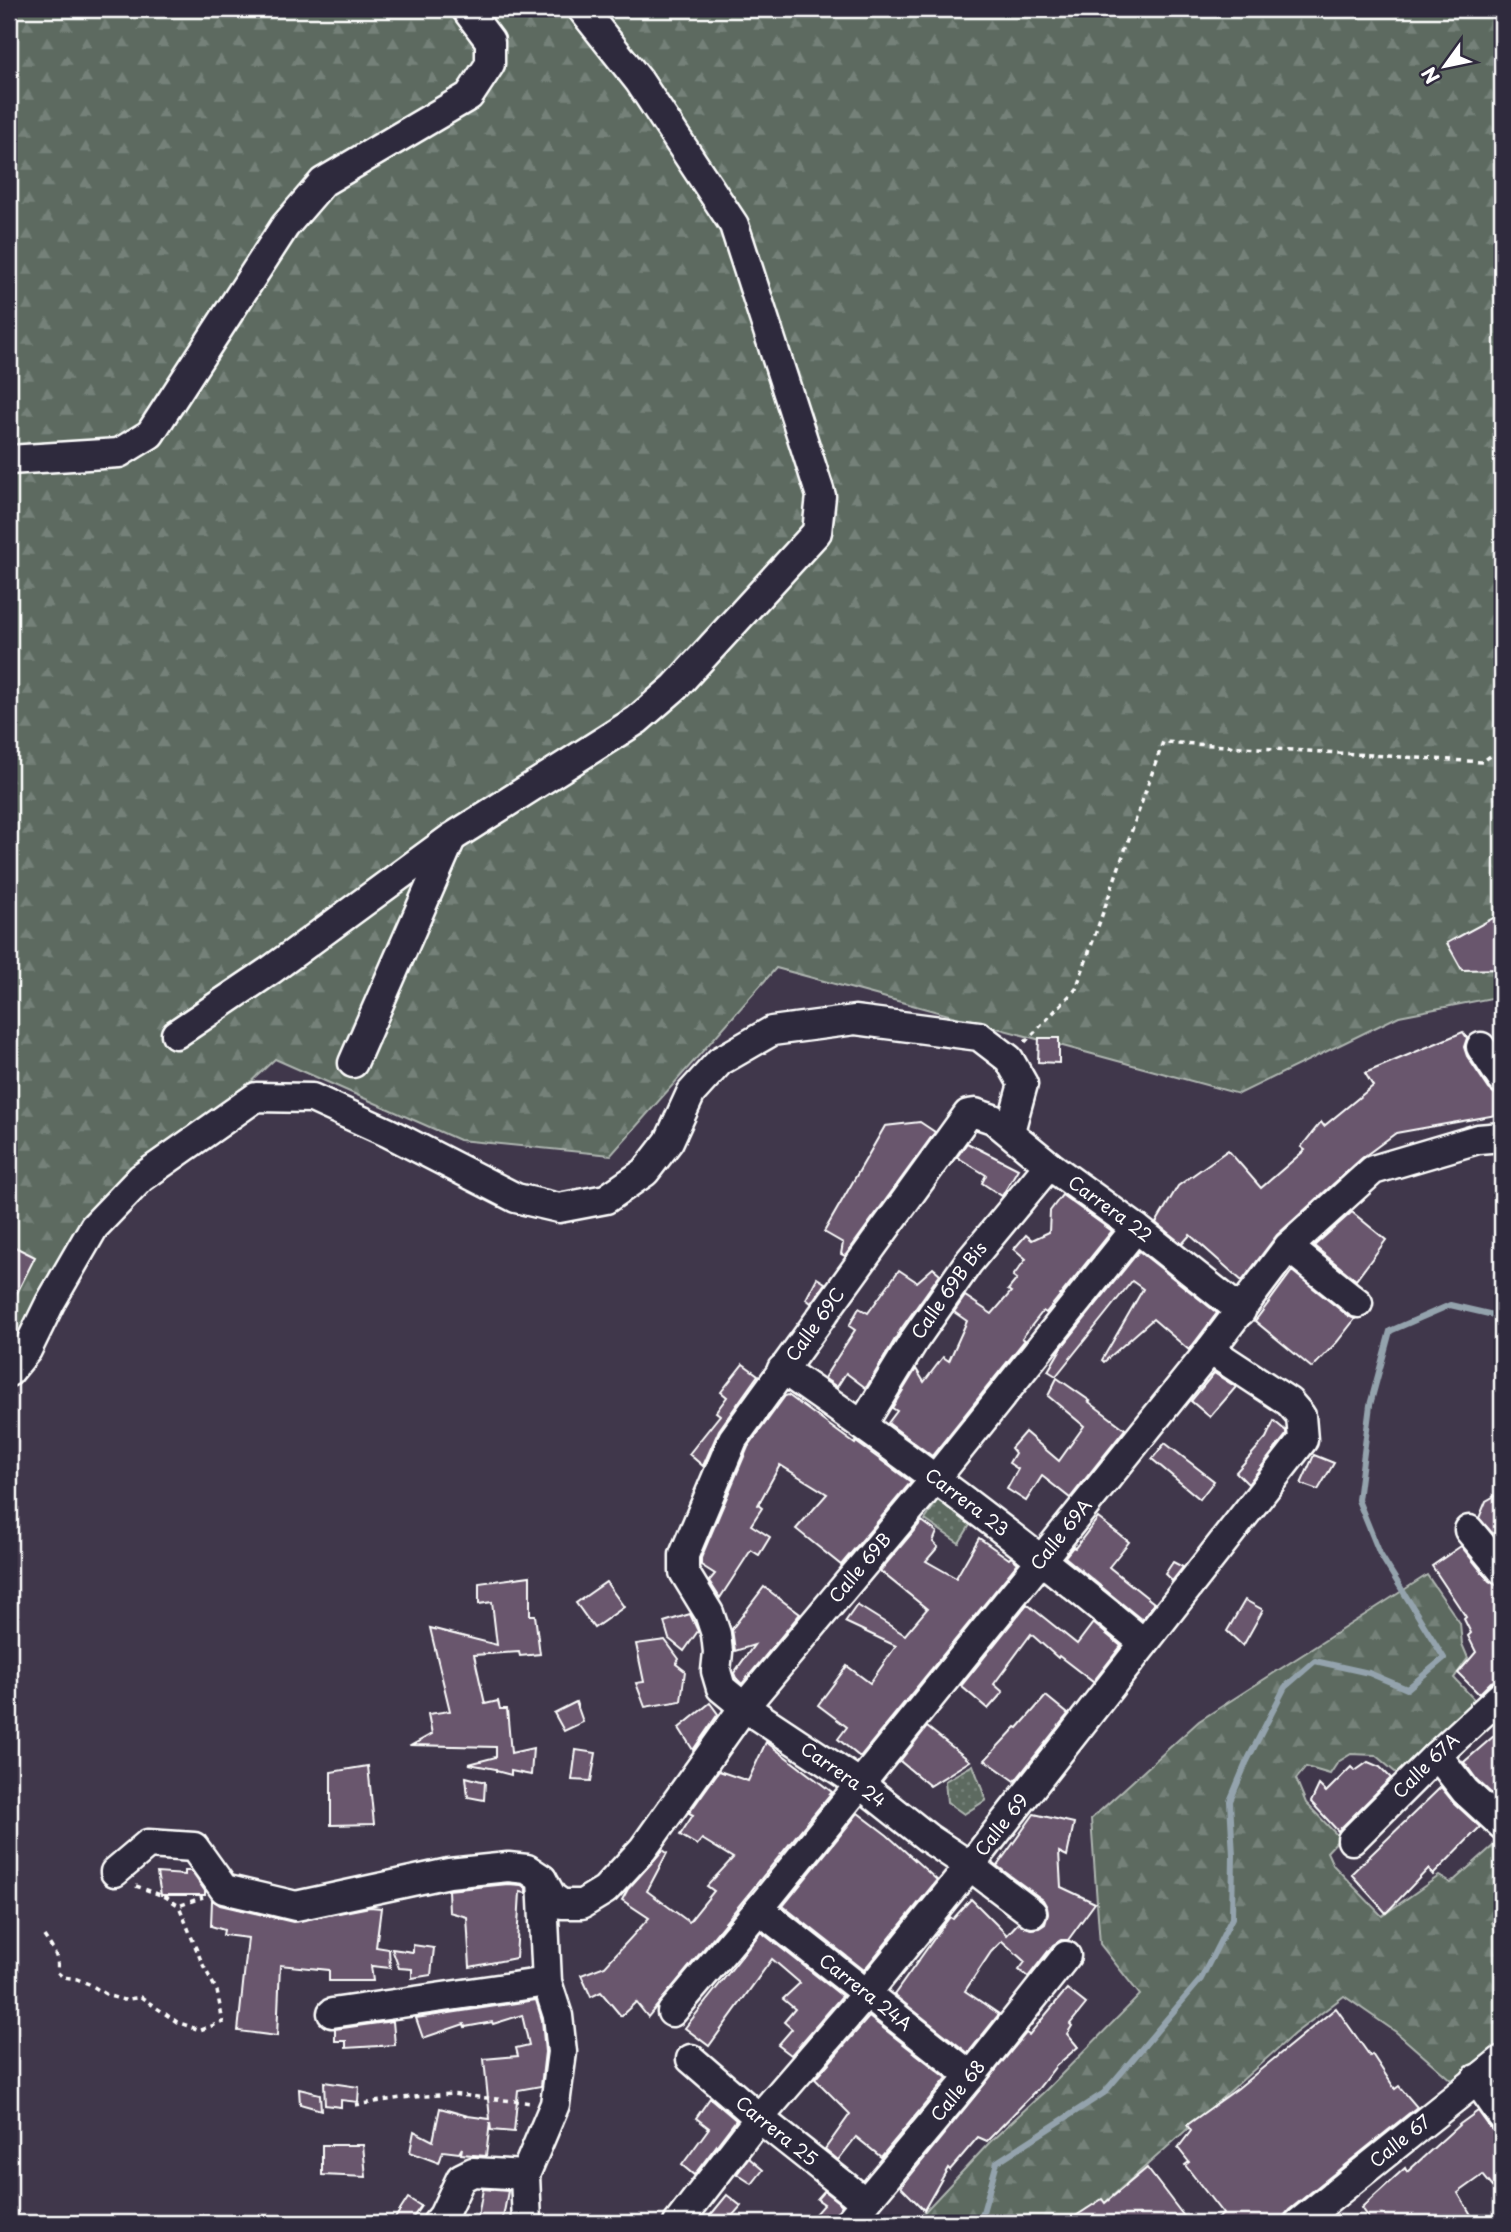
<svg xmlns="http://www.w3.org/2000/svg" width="1511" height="2232" font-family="'Playpen Sans',sans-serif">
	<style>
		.forest { fill: url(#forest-firs); stroke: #aeb5b0; stroke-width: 2 }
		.park { fill: url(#park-dots); stroke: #aeb5b0; stroke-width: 2 }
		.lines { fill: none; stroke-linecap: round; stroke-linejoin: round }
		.stream { stroke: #94a3ad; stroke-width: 6 }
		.building { fill: #69566d; stroke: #fff; stroke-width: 2 }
		.minor-casing { stroke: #fff; stroke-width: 33 }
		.path { stroke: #fff; stroke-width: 3.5; stroke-dasharray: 5 5; stroke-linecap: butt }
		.minor { stroke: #2f2a3d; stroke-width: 28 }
		.labels { text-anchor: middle; stroke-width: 6; stroke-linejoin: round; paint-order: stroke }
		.street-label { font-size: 18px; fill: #fff; stroke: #2f2a3d }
	</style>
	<defs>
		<pattern id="forest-firs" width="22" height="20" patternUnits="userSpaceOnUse" patternTransform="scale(1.75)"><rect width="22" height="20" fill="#5d6b61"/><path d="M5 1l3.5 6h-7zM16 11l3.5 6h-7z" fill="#758179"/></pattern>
		<pattern id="park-dots" width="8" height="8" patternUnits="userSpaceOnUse" patternTransform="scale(1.75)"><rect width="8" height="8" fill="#5d6b61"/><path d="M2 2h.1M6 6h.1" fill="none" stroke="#758179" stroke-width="1.8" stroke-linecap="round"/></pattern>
	</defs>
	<rect width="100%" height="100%" fill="#40374b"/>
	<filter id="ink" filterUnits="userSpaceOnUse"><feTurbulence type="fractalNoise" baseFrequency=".0143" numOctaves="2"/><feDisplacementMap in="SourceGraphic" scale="14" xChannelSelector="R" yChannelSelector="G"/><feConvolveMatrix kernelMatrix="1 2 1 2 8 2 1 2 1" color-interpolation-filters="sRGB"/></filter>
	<g filter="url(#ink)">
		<!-- forest -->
		<g class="forest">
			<polygon points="9,9 1502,9 1502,996 1399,1016 1239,1094 776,968 611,1155 459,1140 275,1059 95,1227 9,1370"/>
			<polygon points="1427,1575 1460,1623 1462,1644 1468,1658 1454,1678 1483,1709 1402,1778 1375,1755 1351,1754 1338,1762 1330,1774 1306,1767 1296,1779 1306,1803 1340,1838 1327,1852 1333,1865 1382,1916 1439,1876 1451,1883 1502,1838 1502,1917 1492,1922 1502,1945 1502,2046 1452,2081 1396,2032 1344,1996 1294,2034 1082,2223 918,2223 916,2221 989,2143 1047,2089 1140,1995 1100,1944 1091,1819 1199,1721"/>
		</g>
		<!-- park -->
		<g class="park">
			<polygon points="938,1499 970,1525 959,1543 925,1520"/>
			<polygon points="973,1765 986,1800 964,1814 947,1802 945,1781"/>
		</g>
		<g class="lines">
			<!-- stream -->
			<polyline class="stream" points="980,2223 997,2162 1104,2093 1201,1979 1232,1918 1233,1856 1230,1801 1246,1763 1285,1687 1315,1661 1369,1673 1407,1689 1444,1658 1380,1554 1358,1500 1370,1405 1390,1331 1450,1305 1502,1317"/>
		</g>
		<!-- building -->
		<g class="building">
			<polygon points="1495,917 1502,931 1502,969 1462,970 1447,943"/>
			<polygon points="1463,1032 1467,1038 1464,1047 1467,1056 1489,1089 1495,1094 1502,1096 1502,1114 1396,1133 1362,1158 1277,1235 1242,1281 1190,1235 1182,1244 1156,1223 1178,1186 1228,1150 1261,1188 1305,1150 1301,1147 1321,1122 1324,1126 1373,1086 1365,1073"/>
			<polygon points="1039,1038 1059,1038 1059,1063 1038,1062"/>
			<polygon points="920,1122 935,1132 845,1256 841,1254 843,1243 824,1232 885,1126"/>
			<polygon points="967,1143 1018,1169 1002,1196 982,1183 986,1175 957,1157"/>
			<polygon points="1062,1195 1112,1231 1046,1313 1043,1311 1022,1338 1025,1340 932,1456 888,1423 897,1411 892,1408 916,1369 924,1382 943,1357 949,1361 967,1321 954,1312 965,1296 992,1314 1011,1292 1008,1290 1017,1279 1013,1276 1026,1259 1014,1249 1026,1235 1032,1240 1049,1232 1050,1211"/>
			<polygon points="1352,1212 1386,1240 1356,1280 1314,1246"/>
			<polygon points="9,1244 35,1257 9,1309"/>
			<polygon points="1139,1251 1217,1313 1189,1350 1153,1319 1104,1362 1102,1360 1143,1289 1132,1281 1056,1376 1048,1371 1062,1347"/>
			<polygon points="933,1268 940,1274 901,1329 866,1388 846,1373 837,1387 824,1378 855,1330 849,1326 859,1308 868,1313 899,1270 917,1282"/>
			<polygon points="1292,1271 1348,1316 1355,1319 1337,1342 1312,1368 1255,1321"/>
			<polygon points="817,1278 825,1283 811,1303 806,1299"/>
			<polygon points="743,1364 758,1375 719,1430 703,1466 689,1454 720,1415 716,1412 727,1397 721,1392"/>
			<polygon points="1214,1373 1236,1387 1210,1417 1191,1401"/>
			<polygon points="1057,1378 1090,1401 1089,1402 1125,1429 1070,1498 1042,1476 1026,1501 1007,1489 1018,1469 1009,1463 1015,1453 1011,1448 1025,1432 1059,1461 1084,1426 1048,1396"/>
			<polygon points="788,1395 855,1444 856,1442 911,1482 841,1565 796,1529 827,1494 780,1465 758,1505 762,1508 751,1525 770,1537 759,1555 751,1550 720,1598 709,1581 715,1574 701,1565 701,1558 748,1447 785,1396"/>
			<polygon points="1274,1421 1286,1431 1286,1435 1248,1484 1236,1472 1266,1438"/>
			<polygon points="1165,1443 1214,1481 1200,1499 1152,1459"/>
			<polygon points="1314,1455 1334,1463 1318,1490 1301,1484"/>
			<polygon points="1502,1492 1502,1544 1479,1518 1486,1501"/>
			<polygon points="1098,1518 1129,1542 1109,1567 1154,1603 1142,1620 1065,1557 1073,1547 1075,1548"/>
			<polygon points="922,1521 937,1532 933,1542 938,1547 926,1561 956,1578 979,1538 1009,1559 1011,1557 1018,1563 860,1757 838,1739 847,1727 818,1705 847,1666 870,1683 896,1646 845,1622 857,1605 905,1635 927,1609 880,1571"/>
			<polygon points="1461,1546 1489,1581 1496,1585 1502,1586 1502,1679 1491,1682 1479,1694 1458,1673 1476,1652 1468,1636 1471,1633 1464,1619 1466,1617 1432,1566"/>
			<polygon points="1173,1562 1183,1567 1172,1581 1165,1574"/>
			<polygon points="530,1576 530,1615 535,1615 540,1654 520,1656 519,1652 474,1655 485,1704 498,1701 500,1709 507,1709 511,1753 533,1748 531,1775 511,1771 511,1775 496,1771 496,1769 469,1764 496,1757 496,1747 412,1745 432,1734 428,1714 450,1711 430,1628 497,1645 492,1602 479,1604 479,1583"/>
			<polygon points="606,1582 624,1607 594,1628 576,1603"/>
			<polygon points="764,1587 800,1614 742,1684 736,1678 734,1673 754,1645 735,1651 732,1629"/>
			<polygon points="1245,1600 1263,1610 1243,1646 1227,1631"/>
			<polygon points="1027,1604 1077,1644 1093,1623 1121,1646 1093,1682 1059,1656 1058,1658 1031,1634 994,1684 1003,1692 988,1709 961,1686"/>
			<polygon points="690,1614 698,1631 684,1651 669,1639 664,1622"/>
			<polygon points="665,1640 679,1659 676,1664 685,1671 681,1701 645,1707 636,1683 644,1682 636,1644"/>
			<polygon points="1046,1696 1068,1714 1015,1781 985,1760 1016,1727 1018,1728"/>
			<polygon points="576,1702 583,1722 564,1731 554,1713"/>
			<polygon points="710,1703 718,1714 693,1750 679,1728"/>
			<polygon points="927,1727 970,1761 930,1786 900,1761"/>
			<polygon points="1502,1729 1502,1803 1477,1780 1464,1762"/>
			<polygon points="766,1742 832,1792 648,2017 636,2002 621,2016 601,1992 591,1997 581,1975 605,1966 649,1918 622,1900 628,1889 663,1850 667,1853 647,1891 689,1922 714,1891 707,1886 733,1858 702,1839 697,1845 680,1835 693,1815 689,1813 719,1771 748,1781"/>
			<polygon points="576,1750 596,1753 591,1781 572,1780"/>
			<polygon points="1368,1762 1380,1767 1391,1778 1338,1831 1311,1802 1319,1785 1326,1792 1351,1767 1355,1771"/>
			<polygon points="368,1766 374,1824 331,1825 331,1772"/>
			<polygon points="466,1777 485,1782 484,1800 468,1797"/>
			<polygon points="1441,1787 1454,1803 1480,1827 1433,1875 1428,1869 1386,1913 1351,1874"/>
			<polygon points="858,1813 887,1835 937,1880 864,1970 783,1906"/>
			<polygon points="1034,1814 1074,1823 1067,1856 1059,1852 1061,1887 1095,1903 1068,1940 1061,1940 1053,1945 1028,1977 1019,1970 1025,1962 1002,1941 991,1952 965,1991 999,2014 968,2053 894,1995 943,1926 950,1917 953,1919 971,1899 1007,1935 1018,1923 1031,1929 1039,1928 1045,1924 1048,1914 1047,1907 1043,1900 997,1866"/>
			<polygon points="185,1871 191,1871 205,1891 205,1895 161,1895 157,1873 185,1875"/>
			<polygon points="508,1884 521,1885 526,1888 526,1893 520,1892 516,1958 470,1967 467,1917 449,1912 448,1890"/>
			<polygon points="212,1900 220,1905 293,1922 370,1907 381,1908 376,1947 389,1949 390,1968 371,1966 373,1981 329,1981 329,1970 280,1965 277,2036 238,2031 248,1938 223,1935 224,1930 211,1926"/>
			<polygon points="761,1932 842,1996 791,2055 778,2045 792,2029 784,2022 795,2009 783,1999 800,1983 772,1959 709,2046 685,2028"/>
			<polygon points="413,1945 434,1948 431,1975 412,1978 412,1969 399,1968 392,1949 413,1952"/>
			<polygon points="1067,1989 1086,2004 1070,2024 1072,2026 1067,2034 1078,2047 1056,2066 1038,2089 987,2141 978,2137 950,2170 948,2168 924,2210 901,2187 1026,2033 1029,2035"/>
			<polygon points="536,2000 542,2020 545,2052 541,2086 518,2090 514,2132 491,2130 490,2122 486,2156 461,2154 462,2148 459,2153 443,2151 439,2163 410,2152 414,2131 433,2141 440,2108 468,2116 490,2119 484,2059 518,2056 516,2048 529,2045 522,2015 493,2024 492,2022 465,2027 464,2024 423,2038 416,2018"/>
			<polygon points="1336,2008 1370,2056 1372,2054 1395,2089 1399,2086 1417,2107 1289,2210 1284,2216 1283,2223 1211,2223 1223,2214 1185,2165 1189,2162 1178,2148 1191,2131 1187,2125 1237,2089"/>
			<polygon points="869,2017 947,2078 881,2157 856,2137 838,2160 825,2149 850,2114 815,2079"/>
			<polygon points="393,2021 395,2045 346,2048 346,2041 335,2041 335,2029"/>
			<polygon points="324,2082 359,2087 358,2102 341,2100 341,2107 325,2105"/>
			<polygon points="299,2089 320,2094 321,2110 300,2104"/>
			<polygon points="710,2098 736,2120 694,2175 682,2165 709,2128 696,2118"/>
			<polygon points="1478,2111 1489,2126 1494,2131 1502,2132 1502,2198 1483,2175 1458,2193 1476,2223 1372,2223 1361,2208 1405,2168 1407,2172 1460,2124"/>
			<polygon points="322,2145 363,2145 366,2177 322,2175"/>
			<polygon points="749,2158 763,2170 752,2184 737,2174"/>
			<polygon points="1147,2168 1189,2223 1065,2223 1102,2199 1105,2203"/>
			<polygon points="483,2189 508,2191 502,2223 477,2223"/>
			<polygon points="824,2191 842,2205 829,2223 807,2223 824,2204 817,2199"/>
			<polygon points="727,2195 741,2206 726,2223 704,2223"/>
			<polygon points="408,2198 421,2206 409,2223 392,2223"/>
		</g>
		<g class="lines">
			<defs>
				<g id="minor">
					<polyline points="9,460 119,453 150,434 285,226 323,182 469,96 490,64 490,41 466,9"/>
					<polyline points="176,1034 271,970 451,838 637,720 675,687 817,532 821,496 734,225 639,81 582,9"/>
					<polyline points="1481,1047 1502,1079"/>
					<polyline points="353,1063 450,841"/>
					<polyline points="1288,1247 1358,1303"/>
					<path id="s1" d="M782,1369C907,1455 1027,1546 1144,1643"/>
					<polyline points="9,1372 27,1350 50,1303 94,1227 141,1178 256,1097 312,1098 389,1133 516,1198 559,1208 606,1199 645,1172 669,1141 691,1093 720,1061 772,1031 855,1020 979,1036 1009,1059 1023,1084 1010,1131"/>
					<path id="s2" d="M863,1424L915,1339L968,1263L1049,1165"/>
					<polyline points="1469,1530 1502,1570"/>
					<polyline points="1437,1755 1465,1791 1502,1825"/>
					<path id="s3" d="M1352,1840L1437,1755L1502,1695"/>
					<path id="s4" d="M115,1872L148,1844L194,1847L224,1889L296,1906L449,1873L508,1867L527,1869L542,1879L552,1897L562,1904H582L605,1890L643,1849L744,1707L936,1478L1136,1228"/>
					<path id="s5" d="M759,1909L971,2076"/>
					<path id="s6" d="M1032,1913L970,1866L928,1838L860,1784L744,1707L721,1688L716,1671L718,1652L716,1634L709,1613L684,1572V1555L733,1439L968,1114L975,1113L993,1119L1049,1165L1136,1228L1241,1311"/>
					<path id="s7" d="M672,2012L759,1909L1042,1559L1210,1350L1288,1247L1373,1170L1478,1139L1502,1137"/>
					<polyline points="332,2013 547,1982"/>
					<path id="s8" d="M691,2059L759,2118L865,2202"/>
					<polyline points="1476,2079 1502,2116"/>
					<polyline points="437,2223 443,2216 461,2178 473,2172 525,2175"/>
					<polyline points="527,2223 525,2175 555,2104 562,2052 558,2016 547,1982 542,1879"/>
					<path id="s9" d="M678,2223L759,2118L867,1993L970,1866L1303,1440L1301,1416L1289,1402L1210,1350"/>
					<path id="s10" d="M848,2223L971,2076L1066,1956"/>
					<path id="s11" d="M1299,2223L1502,2060"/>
				</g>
			</defs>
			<!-- minor casing -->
			<use href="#minor" class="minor-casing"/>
			<!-- path -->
			<g class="path">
				<polyline points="1025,1042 1076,989 1163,742 1482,762 1502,748"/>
				<polyline points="136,1886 166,1897 179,1906 203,1897"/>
				<path d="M44,1936C52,1948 60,1957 57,1972L63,1977L77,1979L89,1984L109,1996L124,2000L141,1997L177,2022L200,2030L223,2022L217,1991L202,1963L179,1906"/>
				<polyline points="355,2105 401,2098 451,2094 532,2103"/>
			</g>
			<!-- minor -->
			<use href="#minor" class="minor"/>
		</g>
	</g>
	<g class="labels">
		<!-- street labels -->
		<g class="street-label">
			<text dy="6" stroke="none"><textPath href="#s6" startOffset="1227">Carrera 22</textPath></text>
			<text dy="6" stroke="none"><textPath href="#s2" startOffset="159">Calle 69B Bis</textPath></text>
			<text dy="6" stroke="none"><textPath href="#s6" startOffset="793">Calle 69C</textPath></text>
			<text dy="6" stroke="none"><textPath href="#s1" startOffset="228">Carrera 23</textPath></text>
			<text dy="6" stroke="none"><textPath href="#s7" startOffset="616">Calle 69A</textPath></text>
			<text dy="6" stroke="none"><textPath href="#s4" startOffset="959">Calle 69B</textPath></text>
			<text dy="6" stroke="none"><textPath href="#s3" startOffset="105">Calle 67A</textPath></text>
			<text transform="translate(843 1775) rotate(35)" y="6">Carrera 24</text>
			<text dy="6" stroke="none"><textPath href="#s9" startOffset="513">Calle 69</textPath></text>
			<text dy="6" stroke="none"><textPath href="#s5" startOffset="135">Carrera 24A</textPath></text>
			<text dy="6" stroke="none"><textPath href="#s10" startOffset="172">Calle 68</textPath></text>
			<text dy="6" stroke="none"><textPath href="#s8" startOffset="112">Carrera 25</textPath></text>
			<text dy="6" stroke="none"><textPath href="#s11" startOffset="130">Calle 67</textPath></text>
		</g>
	</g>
	<!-- margin -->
	<rect width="1511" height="2232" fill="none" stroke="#2f2a3d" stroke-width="35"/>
	<rect x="18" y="18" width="1476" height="2197" fill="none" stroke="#fff" stroke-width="2.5" filter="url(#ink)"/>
	<!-- north arrow -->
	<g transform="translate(1445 66) rotate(237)" stroke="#2f2a3d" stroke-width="5" paint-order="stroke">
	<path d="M0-5L12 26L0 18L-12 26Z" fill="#ffffff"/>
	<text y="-10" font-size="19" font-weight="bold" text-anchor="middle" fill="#ffffff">N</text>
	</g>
</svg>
